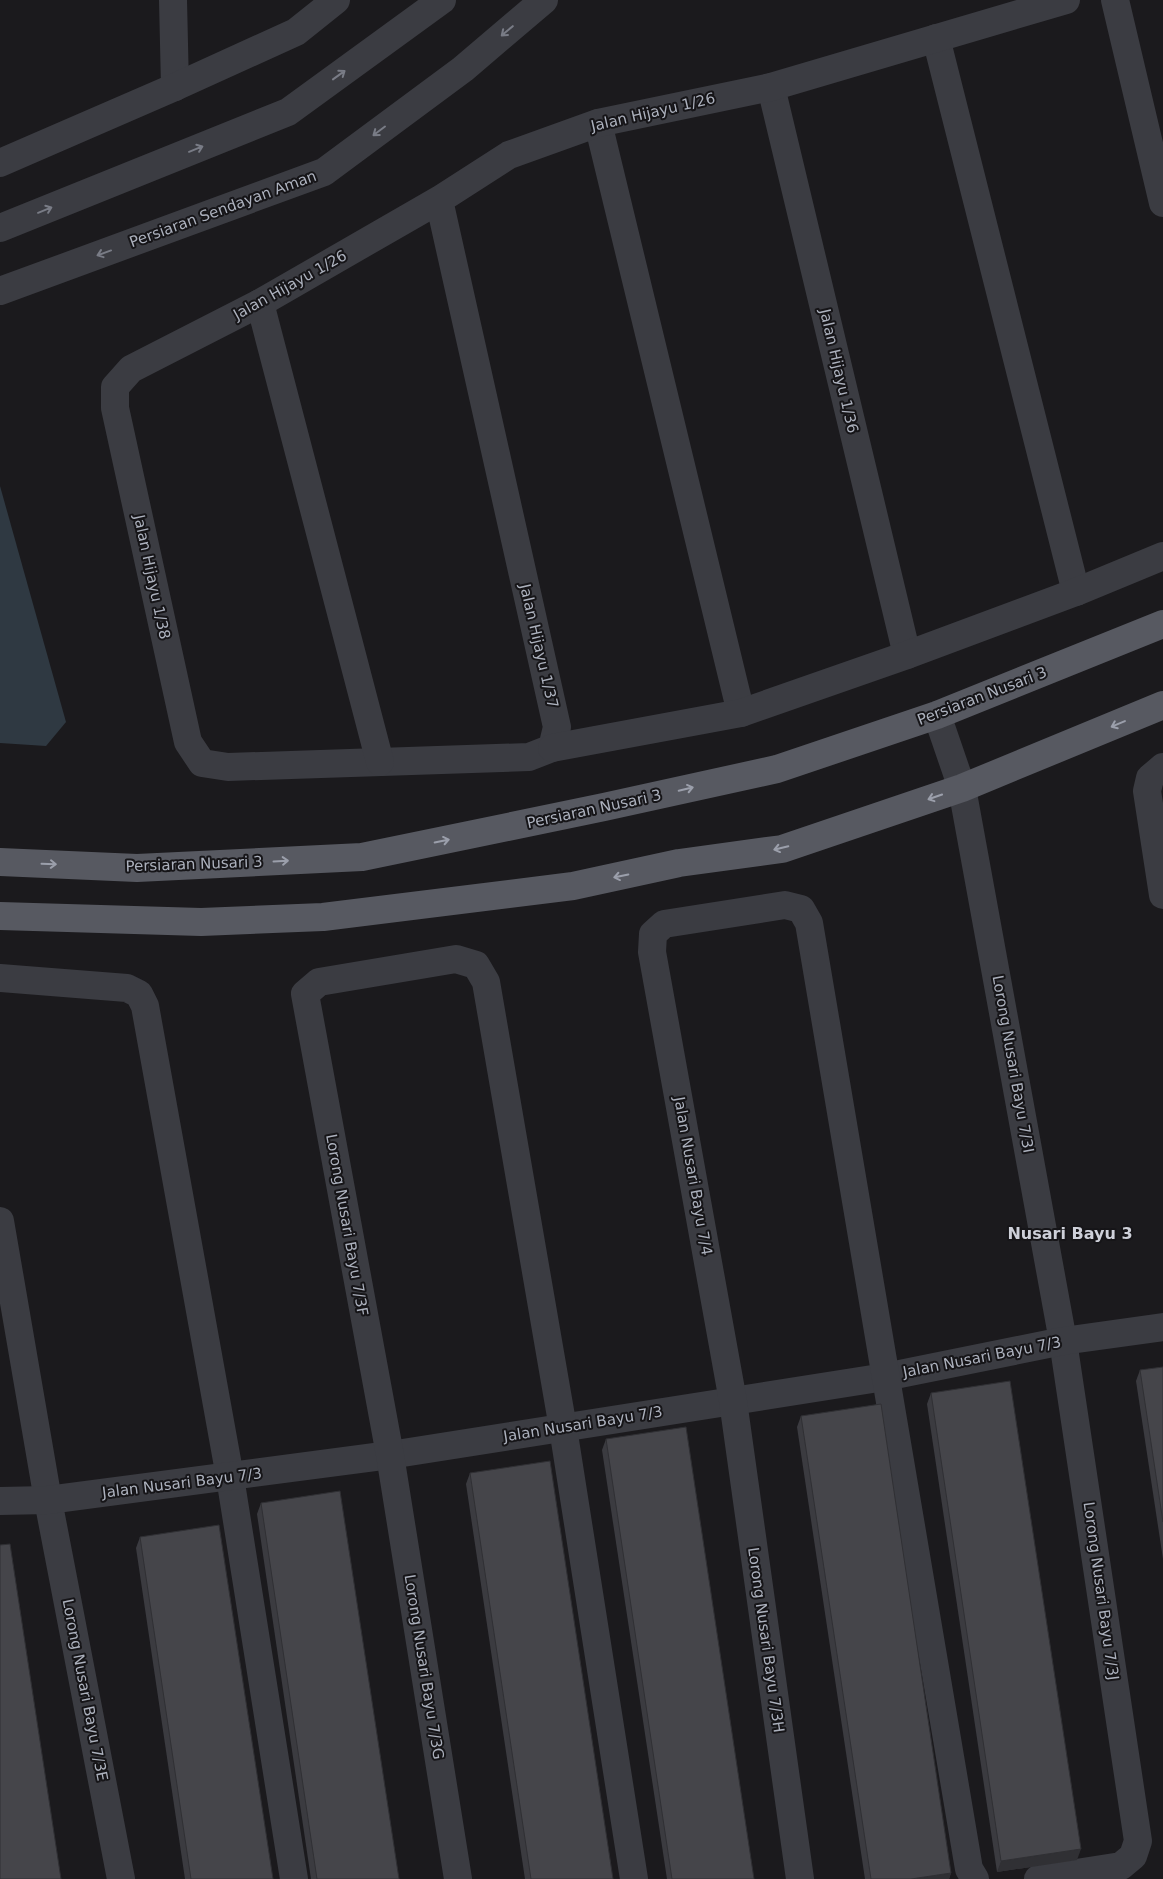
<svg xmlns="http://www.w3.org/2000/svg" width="1163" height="1879" font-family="'DejaVu Sans',sans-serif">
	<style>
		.water { fill: #2f3942 }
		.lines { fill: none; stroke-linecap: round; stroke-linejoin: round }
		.minor { stroke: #3b3c42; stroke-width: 28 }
		.major { stroke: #575961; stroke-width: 28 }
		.wall { fill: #3b3b40 }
		.shaded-wall { fill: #303034 }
		.building { fill: #45454a; stroke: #303034 }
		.oneway { stroke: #797c86 }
		.oneway2 { stroke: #9b9fab }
		.labels { text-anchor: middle; stroke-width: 4; stroke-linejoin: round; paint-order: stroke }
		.street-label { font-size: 15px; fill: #acb1bd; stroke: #161518 }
		.neighbourhood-label { font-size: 16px; font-weight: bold; fill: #ced0d9; stroke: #161518 }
	</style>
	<rect width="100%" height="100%" fill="#1b1a1d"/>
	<!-- water -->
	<polygon class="water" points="0,486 66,722 46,746 0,743"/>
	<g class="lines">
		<!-- minor -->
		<g class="minor">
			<polyline points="173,0 175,87"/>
			<polyline points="1115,0 1163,203"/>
			<polyline points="936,38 1076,592"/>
			<polyline points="771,87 907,655"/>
			<polyline points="598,123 741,713"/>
			<polyline points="0,163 175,87 296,32 336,0"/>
			<polyline points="439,200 557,727 552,748 529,757 228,767 202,763 188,742 115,408 115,387 131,369 260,303 439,200 509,155 598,123 771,87 1066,0"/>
			<polyline points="0,228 288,112 442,0"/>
			<polyline points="0,291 324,172 463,69 544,0"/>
			<polyline points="260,303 380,762"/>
			<polyline points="937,715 962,788 1063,1341 1138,1841 1133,1856 1121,1866 1038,1879"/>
			<polyline points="552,748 741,713 907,655 1076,592 1163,556"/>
			<polyline points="1163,767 1150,778 1147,791 1163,895"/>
			<polyline points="0,978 127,988 139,994 145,1006 230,1477 294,1879"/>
			<polyline points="0,1221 48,1500 121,1879"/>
			<polyline points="0,1501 48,1500 390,1455 885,1377 1063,1341 1163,1327"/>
			<polyline points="458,1879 390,1455 305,994 319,982 456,959 476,965 486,982 563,1428 634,1879"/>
			<polyline points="800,1879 733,1401 652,952 653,934 664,924 785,905 801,909 809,923 969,1869 975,1879"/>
		</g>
		<!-- major -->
		<g class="major">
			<polyline points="0,862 137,868 362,857 604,807 777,769 937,715 1163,624"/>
			<polyline points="0,916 201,922 323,917 573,886 679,863 782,849 962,788 1163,705"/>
		</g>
	</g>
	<!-- wall -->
	<g class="wall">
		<polygon points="1163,1367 1163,1559 1136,1381 1140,1370"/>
		<polygon points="931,1393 1077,1860 997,1872 927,1404"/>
		<polygon points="801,1416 951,1873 949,1879 865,1879 797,1427"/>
		<polygon points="606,1439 754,1879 667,1879 602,1450"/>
		<polygon points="470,1473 613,1879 525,1879 466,1484"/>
		<polygon points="261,1503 399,1879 311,1879 257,1514"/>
		<polygon points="140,1537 273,1879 185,1879 136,1548"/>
	</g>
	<!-- shaded-wall -->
	<g class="shaded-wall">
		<polygon points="1081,1849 1077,1860 997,1872 1001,1861"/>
		<polygon points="951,1873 949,1879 911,1879"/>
	</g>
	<!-- building -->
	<g class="building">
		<polygon points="1163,1367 1163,1522 1140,1370"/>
		<polygon points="1010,1381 1081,1849 1001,1861 931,1393"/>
		<polygon points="881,1404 951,1873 911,1879 871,1879 801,1416"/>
		<polygon points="686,1427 754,1879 672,1879 606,1439"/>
		<polygon points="550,1461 613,1879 531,1879 470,1473"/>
		<polygon points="340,1491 399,1879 317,1879 261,1503"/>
		<polygon points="219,1525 273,1879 191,1879 140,1537"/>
		<polygon points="10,1544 61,1879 0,1879 0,1545"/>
	</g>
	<!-- one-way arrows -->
	<defs><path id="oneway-shaft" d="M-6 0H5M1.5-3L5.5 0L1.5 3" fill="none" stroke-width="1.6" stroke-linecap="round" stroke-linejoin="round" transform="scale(1.25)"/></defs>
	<g class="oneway">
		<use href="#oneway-shaft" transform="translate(507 31) rotate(140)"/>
		<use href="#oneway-shaft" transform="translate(339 75) rotate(-36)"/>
		<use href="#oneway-shaft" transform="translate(379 131) rotate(143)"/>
		<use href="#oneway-shaft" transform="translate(196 149) rotate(-22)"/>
		<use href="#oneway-shaft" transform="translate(45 210) rotate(-22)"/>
		<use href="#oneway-shaft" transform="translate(104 253) rotate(160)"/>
	</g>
	<g class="oneway2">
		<use href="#oneway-shaft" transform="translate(1118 724) rotate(157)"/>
		<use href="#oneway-shaft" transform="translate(686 789) rotate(-13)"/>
		<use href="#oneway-shaft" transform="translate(935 797) rotate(161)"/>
		<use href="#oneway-shaft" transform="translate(442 841) rotate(-12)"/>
		<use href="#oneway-shaft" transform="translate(781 848) rotate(167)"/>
		<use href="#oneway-shaft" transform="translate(281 861) rotate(-3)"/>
		<use href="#oneway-shaft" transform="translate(49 864) rotate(2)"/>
		<use href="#oneway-shaft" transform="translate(621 876) rotate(168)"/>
	</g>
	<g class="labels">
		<!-- street labels -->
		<g class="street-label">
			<text transform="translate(653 112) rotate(-13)" y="5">Jalan Hijayu 1/26</text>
			<text transform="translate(223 209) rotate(-20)" y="5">Persiaran Sendayan Aman</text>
			<text transform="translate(290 285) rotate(-29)" y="5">Jalan Hijayu 1/26</text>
			<text transform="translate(839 371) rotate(77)" y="5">Jalan Hijayu 1/36</text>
			<text transform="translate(152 577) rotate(78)" y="5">Jalan Hijayu 1/38</text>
			<text transform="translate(539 646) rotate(77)" y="5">Jalan Hijayu 1/37</text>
			<text transform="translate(982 696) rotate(-21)" y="5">Persiaran Nusari 3</text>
			<text transform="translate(594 809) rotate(-12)" y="5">Persiaran Nusari 3</text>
			<text transform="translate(194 864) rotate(-2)" y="5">Persiaran Nusari 3</text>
			<text transform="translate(1013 1064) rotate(80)" y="5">Lorong Nusari Bayu 7/3I</text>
			<text transform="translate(693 1176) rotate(80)" y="5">Jalan Nusari Bayu 7/4</text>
			<text transform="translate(347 1225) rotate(80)" y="5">Lorong Nusari Bayu 7/3F</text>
			<text transform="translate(982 1357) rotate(-11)" y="5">Jalan Nusari Bayu 7/3</text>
			<text transform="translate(583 1424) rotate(-9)" y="5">Jalan Nusari Bayu 7/3</text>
			<text transform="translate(182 1483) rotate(-7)" y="5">Jalan Nusari Bayu 7/3</text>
			<text transform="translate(1101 1591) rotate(82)" y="5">Lorong Nusari Bayu 7/3J</text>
			<text transform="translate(766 1640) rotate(82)" y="5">Lorong Nusari Bayu 7/3H</text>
			<text transform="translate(424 1667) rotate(81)" y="5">Lorong Nusari Bayu 7/3G</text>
			<text transform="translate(85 1690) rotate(79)" y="5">Lorong Nusari Bayu 7/3E</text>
		</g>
		<!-- neighbourhood labels -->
		<g class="neighbourhood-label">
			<text x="1070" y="1239">Nusari Bayu 3</text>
		</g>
	</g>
</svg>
